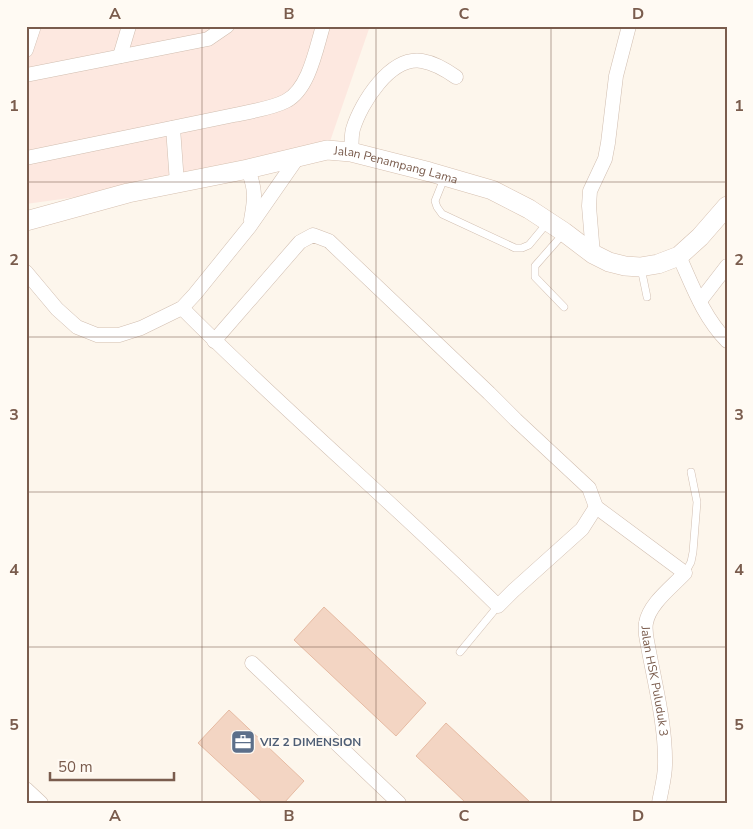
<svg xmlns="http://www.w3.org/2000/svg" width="753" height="829" font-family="'Nunito Sans',sans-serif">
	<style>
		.commercial { fill: #fde8e0 }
		.building { fill: #f3d5c3; stroke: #e6bba3 }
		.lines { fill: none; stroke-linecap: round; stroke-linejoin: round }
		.service-casing { stroke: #d1beb0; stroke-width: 8 }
		.minor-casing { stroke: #d1beb0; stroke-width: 15 }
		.secondary-casing { stroke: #d6c0b0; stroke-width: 20 }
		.service { stroke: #fff; stroke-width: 7 }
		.minor { stroke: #fff; stroke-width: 14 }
		.secondary { stroke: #fff; stroke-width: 19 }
		.grid { fill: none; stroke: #7a5c4d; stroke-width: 1; stroke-opacity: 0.55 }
		.labels { text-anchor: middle; stroke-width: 4.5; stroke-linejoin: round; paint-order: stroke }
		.street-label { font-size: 12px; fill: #7a5c4d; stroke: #fffaf3 }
		.service-label { font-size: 12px; font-weight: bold; fill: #4e5e75; stroke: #fffaf3; text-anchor: start }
		.neatline { fill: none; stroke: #7a5c4d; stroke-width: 2 }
		.grid-label { font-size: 16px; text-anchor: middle; font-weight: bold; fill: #7a5c4d }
	</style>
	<rect width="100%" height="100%" fill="#fdf6ec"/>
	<!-- commercial -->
	<polygon class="commercial" points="26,26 370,26 327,150 177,183 26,204"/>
	<!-- building -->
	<g class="building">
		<polygon points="324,607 426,703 396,736 294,640"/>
		<polygon points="229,710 304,781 284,803 263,803 198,743"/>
		<polygon points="446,723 461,737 531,803 466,803 445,783 416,756"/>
	</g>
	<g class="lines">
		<defs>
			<g id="service">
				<polyline points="445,176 435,201 437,207 442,214 515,248 522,248 529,245 548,222"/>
				<polyline points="564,233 535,266 535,277 564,307"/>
				<polyline points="641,268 647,297"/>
				<polyline points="685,573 691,562 693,552 697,502 691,472"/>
				<polyline points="460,652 498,606"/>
			</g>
			<g id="minor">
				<polyline points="26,50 34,26"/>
				<polyline points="120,56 129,26"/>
				<polyline points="26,75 208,39 227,26"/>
				<polyline points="173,128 177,183"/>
				<path d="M351,152C352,145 351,136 353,129C361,103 390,56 422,61C435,63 446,70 456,77"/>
				<path d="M26,158L234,115C249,112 273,108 286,101C309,89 316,49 323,26"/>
				<path d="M248,169C256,191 255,198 251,220"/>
				<polyline points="593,254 589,206 590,191 605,159 608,143 616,76 629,26"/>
				<path d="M679,256C693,287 703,316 727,341"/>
				<polyline points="26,272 57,309 77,327 97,335 119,335 141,328 182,308 195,294 250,226 298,157"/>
				<polyline points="700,301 727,266"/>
				<path d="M182,308C284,411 395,504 498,606L513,591L582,529L596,507"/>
				<path id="s1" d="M214,341L300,242L313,235L329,241L489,393L516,420L589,488L596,507L685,573C672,587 649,604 646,623C645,627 646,631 646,635C653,677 666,723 665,765C665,777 661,791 659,803"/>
				<polyline points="252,663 399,803"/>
				<polyline points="26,789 41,803"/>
			</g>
			<g id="secondary">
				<path id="s2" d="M26,221L128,193L248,169L327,150L351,152L430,172L492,190L529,209L564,232L593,254L609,262L625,266L640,267L658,264L679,256L700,237L727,206"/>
			</g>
		</defs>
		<!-- service casing -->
		<use href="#service" class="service-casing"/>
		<!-- minor casing -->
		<use href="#minor" class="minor-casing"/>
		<!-- secondary casing -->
		<use href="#secondary" class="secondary-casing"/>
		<!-- service -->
		<use href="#service" class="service"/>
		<!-- minor -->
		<use href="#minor" class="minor"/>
		<!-- secondary -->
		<use href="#secondary" class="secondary"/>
	</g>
	<!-- grid -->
	<path class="grid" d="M202,26V803M376,26V803M551,26V803M26,182H727M26,337H727M26,492H727M26,647H727"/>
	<!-- icons -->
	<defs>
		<symbol id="office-square" viewBox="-11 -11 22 22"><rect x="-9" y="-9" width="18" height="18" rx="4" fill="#5c6f8a" stroke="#fffaf3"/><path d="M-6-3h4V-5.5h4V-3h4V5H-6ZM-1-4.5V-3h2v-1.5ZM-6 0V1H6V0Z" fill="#fff"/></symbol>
	</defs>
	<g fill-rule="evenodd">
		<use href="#office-square" x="229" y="728" width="28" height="28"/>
	</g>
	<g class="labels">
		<!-- street labels -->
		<g class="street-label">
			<text dy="4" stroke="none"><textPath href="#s2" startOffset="380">Jalan Penampang Lama</textPath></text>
			<text dy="4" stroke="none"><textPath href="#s1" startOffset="776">Jalan HSK Puluduk 3</textPath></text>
		</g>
		<!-- service labels -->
		<g class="service-label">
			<text x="260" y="746">VIZ 2 DIMENSION</text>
		</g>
	</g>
	<!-- border -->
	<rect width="753" height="829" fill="none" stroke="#fffaf3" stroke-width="55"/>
	<!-- scale -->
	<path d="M50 772v8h124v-8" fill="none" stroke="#7a5c4d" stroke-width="2.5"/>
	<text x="58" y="772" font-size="15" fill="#7a5c4d" stroke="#fffaf3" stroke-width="4" paint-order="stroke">50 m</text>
	<rect x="28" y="28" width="698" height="774" class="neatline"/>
	<g class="grid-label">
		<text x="115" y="19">A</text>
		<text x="289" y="19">B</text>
		<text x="464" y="19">C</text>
		<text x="638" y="19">D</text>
		<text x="14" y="111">1</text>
		<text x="739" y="111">1</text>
		<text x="14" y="265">2</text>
		<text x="739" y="265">2</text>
		<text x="14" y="420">3</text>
		<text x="739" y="420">3</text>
		<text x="14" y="575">4</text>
		<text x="739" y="575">4</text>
		<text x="14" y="730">5</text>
		<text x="739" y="730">5</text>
		<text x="115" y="821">A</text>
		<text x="289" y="821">B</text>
		<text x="464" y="821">C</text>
		<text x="638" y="821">D</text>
	</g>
</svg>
